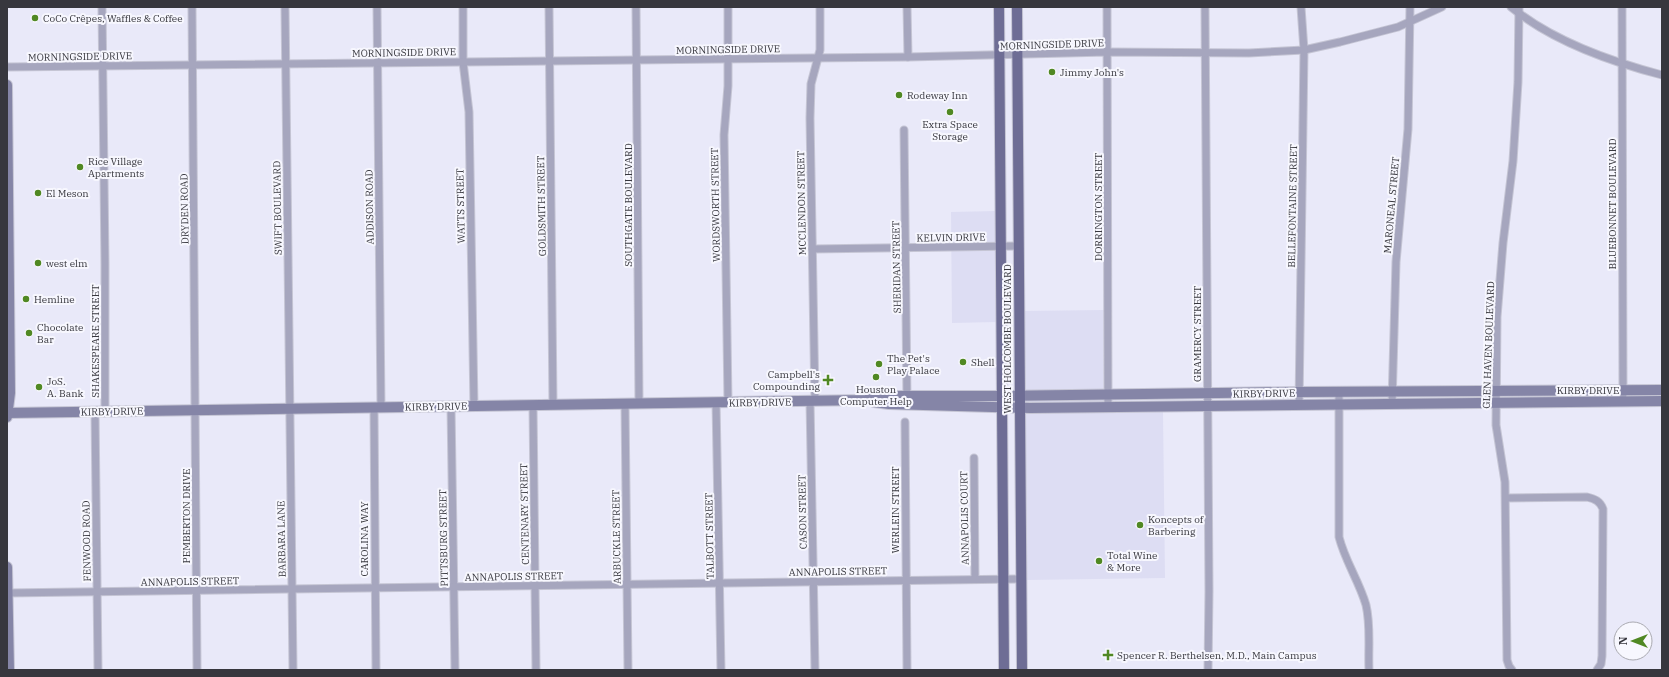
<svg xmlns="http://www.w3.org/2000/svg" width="1669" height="677" font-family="'IBM Plex Serif',serif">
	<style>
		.built { fill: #ddddf3 }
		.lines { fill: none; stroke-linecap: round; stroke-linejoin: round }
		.street-casing { stroke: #c5c5d4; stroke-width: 9 }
		.secondary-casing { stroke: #c5c5d4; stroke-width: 12 }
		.primary-casing { stroke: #c5c5d4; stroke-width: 12 }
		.street { stroke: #a6a6be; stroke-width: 7 }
		.secondary { stroke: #8585a7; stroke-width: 10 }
		.primary { stroke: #6e6d95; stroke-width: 10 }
		.poi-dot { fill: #508823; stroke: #f7f7fe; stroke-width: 1.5 }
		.labels { text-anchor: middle; stroke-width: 4; stroke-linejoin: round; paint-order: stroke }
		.poi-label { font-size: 10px; fill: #37373e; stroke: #f7f7fe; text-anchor: start }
		.street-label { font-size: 10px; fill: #37373e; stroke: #f7f7fe }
	</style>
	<rect width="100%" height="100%" fill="#e9e9f9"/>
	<!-- built -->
	<g class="built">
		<polygon points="996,211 996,322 952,323 951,212"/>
		<polygon points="1104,310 1103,413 1163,412 1165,578 1027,580 1022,311"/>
	</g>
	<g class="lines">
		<defs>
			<g id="street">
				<polyline points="102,7 105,264 105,411"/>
				<polyline points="192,7 197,670"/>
				<polyline points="285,7 293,670"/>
				<polyline points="377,7 381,407"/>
				<polyline points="463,7 463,62 469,112 474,406"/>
				<polyline points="549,7 553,405"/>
				<polyline points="636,7 639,403"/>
				<polyline points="907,7 908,57"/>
				<polyline points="1107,7 1108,407"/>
				<polyline points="1205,7 1209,591 1208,670"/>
				<path d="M1511,7C1551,40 1612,62 1662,75"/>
				<polyline points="1622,7 1623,395"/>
				<polyline points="7,67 908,57 1107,52 1249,53 1304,50 1340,42 1398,27 1442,7"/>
				<polyline points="904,130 907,400"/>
				<polyline points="812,249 1019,246"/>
				<path d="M1339,392V537C1345,561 1359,581 1366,605C1371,626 1368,649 1369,670"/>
				<polyline points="810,401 815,670"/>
				<polyline points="815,401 810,118 811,84 820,50 820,7"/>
				<polyline points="716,402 721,670"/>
				<polyline points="728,402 724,135 728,86 728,7"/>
				<polyline points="625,404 628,670"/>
				<polyline points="1392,404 1396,262 1408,129 1410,7"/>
				<polyline points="533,405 536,670"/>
				<polyline points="1299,405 1304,50 1301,7"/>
				<polyline points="451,406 455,670"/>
				<polyline points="374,407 376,670"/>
				<polyline points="95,411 98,670"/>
				<polyline points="905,422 907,670"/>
				<polyline points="974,458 975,579"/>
				<path d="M1506,498L1587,497C1595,499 1600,501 1603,509L1602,656L1601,664L1597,670"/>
				<polyline points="7,593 1021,579"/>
				<polyline points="1512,670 1509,666 1507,660 1505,482 1496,425 1497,317 1503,243 1513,161 1518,82 1519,7"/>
			</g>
			<g id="secondary">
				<polyline points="7,85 10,393 7,417"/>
				<polyline points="874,402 889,404 1030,408 1662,401"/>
				<polyline points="7,413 866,400 888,396 1001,396 1299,392 1662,390"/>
				<polyline points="7,567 9,670"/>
			</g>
			<g id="primary">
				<polyline points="999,7 1004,670"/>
				<polyline points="1017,7 1022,670"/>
			</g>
		</defs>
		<!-- street casing -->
		<use href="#street" class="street-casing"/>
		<!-- secondary casing -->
		<use href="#secondary" class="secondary-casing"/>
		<!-- primary casing -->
		<use href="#primary" class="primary-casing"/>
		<!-- street -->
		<use href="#street" class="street"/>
		<!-- secondary -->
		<use href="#secondary" class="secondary"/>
		<!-- primary -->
		<use href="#primary" class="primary"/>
	</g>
	<!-- markers -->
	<g class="poi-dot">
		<circle cx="35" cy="18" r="4"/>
		<circle cx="1052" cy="72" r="4"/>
		<circle cx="899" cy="95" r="4"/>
		<circle cx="950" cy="112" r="4"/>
		<circle cx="80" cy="167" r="4"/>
		<circle cx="38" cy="193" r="4"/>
		<circle cx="38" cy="263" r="4"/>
		<circle cx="26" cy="299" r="4"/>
		<circle cx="29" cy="333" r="4"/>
		<circle cx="963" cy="362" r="4"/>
		<circle cx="879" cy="364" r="4"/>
		<circle cx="876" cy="377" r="4"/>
		<path d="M826 374h4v4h4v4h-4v4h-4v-4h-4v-4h4z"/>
		<circle cx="39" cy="387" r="4"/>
		<circle cx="1140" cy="525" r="4"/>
		<circle cx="1099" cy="561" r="4"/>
		<path d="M1106 649h4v4h4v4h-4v4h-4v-4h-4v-4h4z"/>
	</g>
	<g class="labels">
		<!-- poi labels -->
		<g class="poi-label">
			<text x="43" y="22">CoCo Crêpes, Waffles &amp; Coffee</text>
			<text x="1060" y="76">Jimmy John's</text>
			<text x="907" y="99">Rodeway Inn</text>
			<text x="950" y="128" text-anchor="middle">Extra Space<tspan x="950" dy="12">Storage</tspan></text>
			<text x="88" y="165">Rice Village<tspan x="88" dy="12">Apartments</tspan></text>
			<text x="46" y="197">El Meson</text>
			<text x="46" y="267">west elm</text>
			<text x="34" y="303">Hemline</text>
			<text x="37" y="331">Chocolate<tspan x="37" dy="12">Bar</tspan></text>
			<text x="887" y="362">The Pet's<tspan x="887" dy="12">Play Palace</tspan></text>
			<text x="971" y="366">Shell</text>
			<text x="820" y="378" text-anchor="end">Campbell's<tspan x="820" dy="12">Compounding</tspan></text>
			<text x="47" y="385">JoS.<tspan x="47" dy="12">A. Bank</tspan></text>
			<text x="876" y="393" text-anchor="middle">Houston<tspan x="876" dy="12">Computer Help</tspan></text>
			<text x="1148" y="523">Koncepts of<tspan x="1148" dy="12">Barbering</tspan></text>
			<text x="1107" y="559">Total Wine<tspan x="1107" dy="12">&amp; More</tspan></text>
			<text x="1117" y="659">Spencer R. Berthelsen, M.D., Main Campus</text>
		</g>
		<!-- street labels -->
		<g class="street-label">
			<text transform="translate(1052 44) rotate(-2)" y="4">MORNINGSIDE DRIVE</text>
			<text transform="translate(728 49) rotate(-1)" y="4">MORNINGSIDE DRIVE</text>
			<text transform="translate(404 52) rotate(-1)" y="4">MORNINGSIDE DRIVE</text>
			<text transform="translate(80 56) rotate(-1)" y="4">MORNINGSIDE DRIVE</text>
			<text transform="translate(801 203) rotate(-91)" y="4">MCCLENDON STREET</text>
			<text transform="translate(1612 204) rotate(-90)" y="4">BLUEBONNET BOULEVARD</text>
			<text transform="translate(628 205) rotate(-90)" y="4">SOUTHGATE BOULEVARD</text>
			<text transform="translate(715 205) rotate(-91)" y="4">WORDSWORTH STREET</text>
			<text transform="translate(1391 205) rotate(-85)" y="4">MARONEAL STREET</text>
			<text transform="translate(460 206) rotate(-91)" y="4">WATTS STREET</text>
			<text transform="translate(541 206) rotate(-91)" y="4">GOLDSMITH STREET</text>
			<text transform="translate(1292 206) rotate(-89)" y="4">BELLEFONTAINE STREET</text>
			<text transform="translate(369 207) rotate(-91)" y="4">ADDISON ROAD</text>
			<text transform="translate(1098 207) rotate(-90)" y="4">DORRINGTON STREET</text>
			<text transform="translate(277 208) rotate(-91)" y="4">SWIFT BOULEVARD</text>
			<text transform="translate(184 209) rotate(-91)" y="4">DRYDEN ROAD</text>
			<text transform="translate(951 237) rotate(-1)" y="4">KELVIN DRIVE</text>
			<text transform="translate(896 267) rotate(-91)" y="4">SHERIDAN STREET</text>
			<text transform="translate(1197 334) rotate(-90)" y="4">GRAMERCY STREET</text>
			<text transform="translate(1007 339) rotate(-90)" y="4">WEST HOLCOMBE BOULEVARD</text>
			<text transform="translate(95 341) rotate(-90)" y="4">SHAKESPEARE STREET</text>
			<text transform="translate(1488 345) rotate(-88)" y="4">GLEN HAVEN BOULEVARD</text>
			<text x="1588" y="394">KIRBY DRIVE</text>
			<text transform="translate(1264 393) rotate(-1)" y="4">KIRBY DRIVE</text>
			<text transform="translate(760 402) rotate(-1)" y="4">KIRBY DRIVE</text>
			<text transform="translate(436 406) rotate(-1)" y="4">KIRBY DRIVE</text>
			<text transform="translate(112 411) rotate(-1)" y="4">KIRBY DRIVE</text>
			<text transform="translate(895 510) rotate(-90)" y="4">WERLEIN STREET</text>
			<text transform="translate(802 512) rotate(-91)" y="4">CASON STREET</text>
			<text transform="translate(524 514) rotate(-91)" y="4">CENTENARY STREET</text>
			<text transform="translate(186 516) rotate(-90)" y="4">PEMBERTON DRIVE</text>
			<text transform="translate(964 518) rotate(-91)" y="4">ANNAPOLIS COURT</text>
			<text transform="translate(709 536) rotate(-91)" y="4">TALBOTT STREET</text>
			<text transform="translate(616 537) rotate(-91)" y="4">ARBUCKLE STREET</text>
			<text transform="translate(443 538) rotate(-91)" y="4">PITTSBURG STREET</text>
			<text transform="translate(281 539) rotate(-91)" y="4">BARBARA LANE</text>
			<text transform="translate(364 539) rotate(-90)" y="4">CAROLINA WAY</text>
			<text transform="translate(86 541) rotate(-91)" y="4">FENWOOD ROAD</text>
			<text transform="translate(838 571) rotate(-1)" y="4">ANNAPOLIS STREET</text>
			<text transform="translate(514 576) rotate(-1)" y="4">ANNAPOLIS STREET</text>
			<text transform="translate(190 581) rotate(-1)" y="4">ANNAPOLIS STREET</text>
		</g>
	</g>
	<!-- border -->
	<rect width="1669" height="677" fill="none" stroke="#37373e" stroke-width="16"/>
	<!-- north arrow -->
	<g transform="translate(1633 641) rotate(270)"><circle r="19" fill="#f7f7fe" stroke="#aaaab1"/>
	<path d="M0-3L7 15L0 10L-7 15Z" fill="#508823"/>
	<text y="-6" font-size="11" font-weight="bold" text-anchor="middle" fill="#37373e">N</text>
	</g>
</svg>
